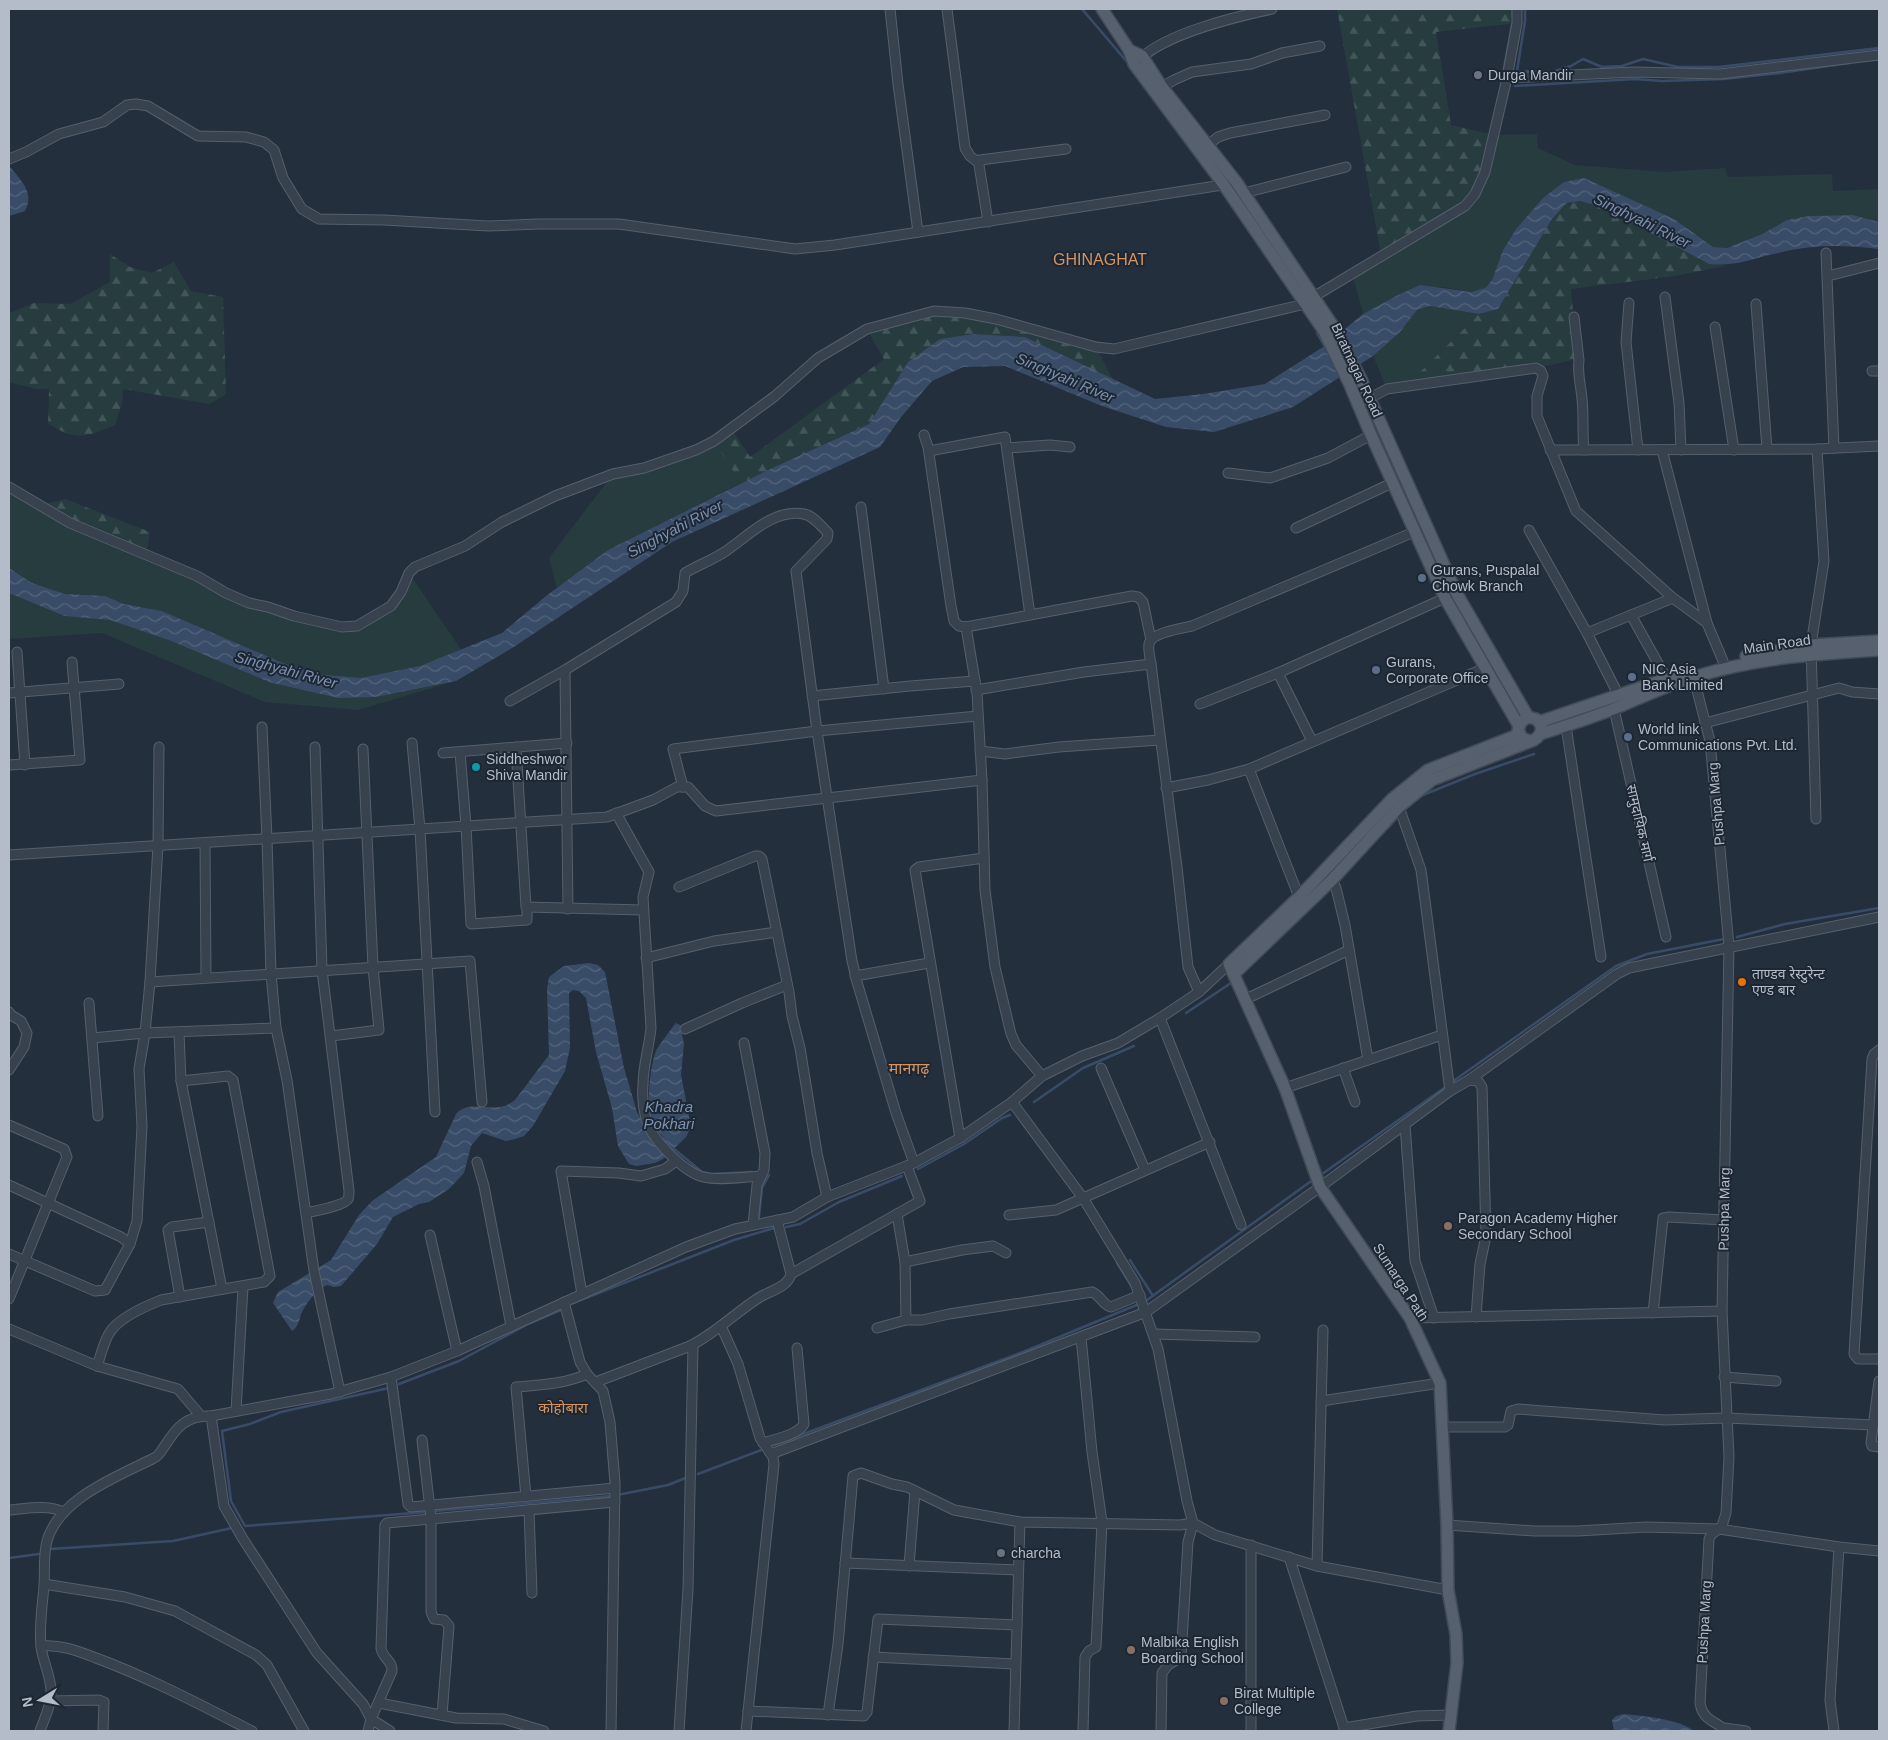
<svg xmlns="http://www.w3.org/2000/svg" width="1888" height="1740" font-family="Helvetica,'Noto Sans Devanagari',sans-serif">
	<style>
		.grass { fill: #263c3f }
		.forest { fill: url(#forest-firs) }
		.water { fill: url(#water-waves) }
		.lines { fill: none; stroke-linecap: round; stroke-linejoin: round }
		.stream { stroke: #394c67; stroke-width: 2.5 }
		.minor-casing { stroke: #565f6c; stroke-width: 11 }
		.major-casing { stroke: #414a57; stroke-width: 14 }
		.minor { stroke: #38414e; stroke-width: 9 }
		.major { stroke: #56606e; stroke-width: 11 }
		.worship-dot { fill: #6b7280; stroke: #1d2633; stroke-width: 2 }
		.service-dot { fill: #5c6f8a; stroke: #1d2633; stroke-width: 2 }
		.culture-dot { fill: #0f9aa8; stroke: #1d2633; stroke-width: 2 }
		.food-dot { fill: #e8710a; stroke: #1d2633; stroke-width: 2 }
		.education-dot { fill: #8d6e63; stroke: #1d2633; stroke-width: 2 }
		.labels { text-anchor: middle; stroke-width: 4; stroke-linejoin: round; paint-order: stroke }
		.poi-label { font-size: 14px; fill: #b4bcc9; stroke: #1d2633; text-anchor: start }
		.street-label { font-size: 14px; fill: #b4bcc9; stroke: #1d2633 }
		.water-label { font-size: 15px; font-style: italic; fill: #7c92b1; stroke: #1d2633 }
		.neighbourhood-label { font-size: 15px; fill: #d59563; stroke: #1d2633 }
		.quarter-label { font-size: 16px; fill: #d59563; stroke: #1d2633 }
	</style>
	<defs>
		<pattern id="forest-firs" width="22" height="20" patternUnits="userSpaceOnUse" patternTransform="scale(1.25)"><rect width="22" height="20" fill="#263c3f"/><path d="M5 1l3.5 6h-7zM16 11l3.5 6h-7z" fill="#435659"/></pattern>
		<pattern id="water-waves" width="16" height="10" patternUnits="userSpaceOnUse" patternTransform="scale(1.25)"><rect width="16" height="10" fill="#394c67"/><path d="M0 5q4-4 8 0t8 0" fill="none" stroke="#53647b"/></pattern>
	</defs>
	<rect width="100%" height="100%" fill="#242f3e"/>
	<!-- grass -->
	<g class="grass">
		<polygon points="1537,134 1538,148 1575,165 1665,172 1725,168 1728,177 1832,174 1833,191 1879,189 1879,222 1853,215 1809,216 1787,220 1762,234 1726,248 1713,247 1674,219 1631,201 1543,198 1516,229 1503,250 1492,280 1485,288 1472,292 1442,287 1394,297 1363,314 1352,273 1465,206 1494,135"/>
		<polygon points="1430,306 1479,314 1406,386 1387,389 1373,356 1400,332 1417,310"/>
		<polygon points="714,441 741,483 608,550 557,588 549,558 613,474"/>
		<polygon points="9,487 249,603 357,626 391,606 409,573 462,651 420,666 361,679 316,674 283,663 162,611 124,604 105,596 65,594 32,583 9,568"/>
		<polygon points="9,593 63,616 110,620 171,641 269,682 376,697 456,681 358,710 265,702 102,633 9,639"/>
	</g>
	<!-- forest -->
	<g class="forest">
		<polygon points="1337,9 1517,9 1517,23 1436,32 1451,125 1494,135 1475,194 1381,255"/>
		<polygon points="1580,201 1602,207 1709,264 1725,266 1675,276 1571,289 1577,359 1536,368 1406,386 1479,314 1498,309 1552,219 1567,204"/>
		<path d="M110,254L130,267L152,273L174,262L191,291L223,297L226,394L210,404L123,389L122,403L115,425C86,437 76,442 48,423L49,389H37L9,382V313L34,303L70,304L110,282Z"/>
		<polygon points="934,311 965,313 1096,347 1113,380 1025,337 973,334 940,339 908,362 869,424 741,483 714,441 731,428 750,457 884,359 867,329"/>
		<polygon points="65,499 150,532 146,555 38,506"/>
	</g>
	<!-- water -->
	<g class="water">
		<path d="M9,166C21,180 35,193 25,211L9,216Z"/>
		<path d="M1584,178L1674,219L1713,247L1727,248L1762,234L1787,220L1809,216L1853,215L1879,222V249C1847,245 1814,244 1782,252C1756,257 1737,267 1709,264L1602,207L1580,201L1567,203L1552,219L1498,309L1479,314L1430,306L1417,310L1400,332L1373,356L1293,407L1214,432L1166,427L1102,406L1005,366L963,367L932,381L901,417L880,447L672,542L512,648L456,681L376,697L338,698L269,682L171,641L110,620L64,616L9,593V568L32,583L65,594L105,596L124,604L162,611L283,663L316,674L361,678L420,666L502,633L546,596L608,550L768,470L869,424L908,362L940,339L973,334L1025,337L1155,399L1203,394L1265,384L1323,347L1363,314L1394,297L1420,285L1471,292L1485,288L1492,280L1503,250L1516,229L1543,198L1564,182Z"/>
		<path d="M589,963L598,965L605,972L624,1068L637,1112L655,1142H662L663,1137C660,1133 655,1129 653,1125C645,1111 650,1066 656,1051C657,1048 674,1025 676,1023L680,1025L684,1044L681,1075L689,1116L690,1129L686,1137L663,1159L655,1163L636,1166L629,1164L618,1146L612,1108L596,1052L586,998L579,991L573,990L569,993L570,1048L565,1071L533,1126L524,1136L515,1139L506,1141L482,1133L471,1146L464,1173L449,1189L429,1202L419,1204L393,1217L377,1244L341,1286L334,1287L327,1285C315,1291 307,1302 301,1314C299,1321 298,1327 292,1331L273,1303L278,1292L331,1260L359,1215L372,1201L436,1157L456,1114C471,1097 495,1117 515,1100L549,1055L547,989L549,977L564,966Z"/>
		<path d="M1624,1714C1642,1716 1680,1719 1694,1731H1614L1612,1720L1616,1716Z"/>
	</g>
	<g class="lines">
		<!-- stream -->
		<g class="stream">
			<polyline points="1082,9 1128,63"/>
			<polyline points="1512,9 1513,17"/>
			<polyline points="1525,9 1525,21 1517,71 1544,72"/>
			<polyline points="1504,68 1512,25"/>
			<polyline points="1552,72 1571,66 1583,59 1602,67 1622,66 1643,59 1678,67 1719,67 1879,48"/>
			<polyline points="1515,86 1635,79 1662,81 1723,79 1780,73 1849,63"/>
			<polyline points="1317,333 1326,349"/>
			<polyline points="1423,795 1475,774 1534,754"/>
			<polyline points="1376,840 1398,817"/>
			<polyline points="1737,937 1785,924 1879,908"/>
			<polyline points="1186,1013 1231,983"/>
			<polyline points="1452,1082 1616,966 1647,954 1724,939"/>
			<polyline points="1034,1102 1083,1068 1134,1046"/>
			<polyline points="674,1149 702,1172 711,1174 752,1172"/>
			<polyline points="918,1169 964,1144 1002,1118 1010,1115"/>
			<polyline points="1322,1174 1444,1088"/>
			<polyline points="759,1217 762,1188 769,1175"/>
			<polyline points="786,1227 800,1224 839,1202 902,1176"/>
			<polyline points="1130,1260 1153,1296"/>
			<polyline points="1117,1263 1132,1287"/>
			<polyline points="1147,1300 1314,1179"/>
			<polyline points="573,1303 734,1240 774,1228"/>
			<polyline points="399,1384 459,1361 528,1324 563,1309"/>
			<polyline points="389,1388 281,1412 250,1424 222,1431 231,1501 245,1526 427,1512"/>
			<polyline points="774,1445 1023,1352 1139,1304"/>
			<polyline points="608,1450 611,1485"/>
			<polyline points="698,1474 764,1449"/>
			<polyline points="617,1495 668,1485 688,1477"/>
			<polyline points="434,1511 610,1496"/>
			<polyline points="50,1549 173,1541 232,1528"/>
			<polyline points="9,1558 39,1554"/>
		</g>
		<defs>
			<g id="minor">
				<polyline points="890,9 898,84 918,232"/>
				<polyline points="947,9 965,148 970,156 979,163"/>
				<path d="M1139,60C1166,33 1235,17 1272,9"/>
				<polyline points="1507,78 1634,72 1720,74 1879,55"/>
				<polyline points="1162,87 1174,80 1192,72 1251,64 1282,53 1320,46"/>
				<polyline points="1208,145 1218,137 1230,133 1325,115"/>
				<polyline points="9,159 26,152 59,134 103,122 127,105 136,104 148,106 198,136 246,137 264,142 274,150 283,178 302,209 319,219 384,220 488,226 539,224 619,224 795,249 835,245 1229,184"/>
				<polyline points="1244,193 1346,167"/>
				<polyline points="988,222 979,165 980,160 1066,149"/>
				<polyline points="1826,253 1834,448"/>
				<polyline points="1828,276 1879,263"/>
				<polyline points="1315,296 1465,206 1475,194 1485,172 1507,78 1517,23 1517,9"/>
				<polyline points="1665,297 1679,403 1681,450"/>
				<polyline points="1629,303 1626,342 1638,450"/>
				<polyline points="1756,304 1767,449"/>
				<path d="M1574,317L1579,360C1577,373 1581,386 1582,399C1584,416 1582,433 1584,450"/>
				<polyline points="1715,327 1734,450"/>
				<polyline points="1872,371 1879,371"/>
				<polyline points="1370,398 1387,389 1536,368 1541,371 1543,376 1537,396 1537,416 1576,511 1673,598 1707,623 1723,661"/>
				<polyline points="924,435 928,447 951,606 954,621 959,626 966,627 1132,596 1138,597 1143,602 1151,640"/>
				<polyline points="1007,448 1050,445 1070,447"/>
				<polyline points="1550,450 1817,449 1879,446"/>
				<polyline points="1662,450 1707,623"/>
				<polyline points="929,451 1005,437 1030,615"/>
				<polyline points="1228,473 1270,478 1328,458 1371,435"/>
				<polyline points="9,487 70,523 197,576 226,593 249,603 268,607 294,616 342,627 357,626 391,606 401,592 409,573 415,567 465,546 502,522 555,496 613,474 644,468 696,450 714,441 775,396 818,358 867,329 934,311 965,313 996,319 1096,347 1114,349 1305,304"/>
				<polyline points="861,507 884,689"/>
				<polyline points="1296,528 1392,483"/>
				<polyline points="1529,530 1587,633"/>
				<polyline points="1631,615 1669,683"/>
				<polyline points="966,627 977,693 982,780 985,890 995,967 1011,1034 1016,1045 1042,1076"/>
				<polyline points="17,652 25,765"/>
				<polyline points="565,670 568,909"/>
				<path d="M1692,671L1710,741L1729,946L1722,1311L1729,1457L1726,1513L1722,1526L1711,1535L1709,1539L1700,1703C1703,1721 1715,1720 1726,1731"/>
				<polyline points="1278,673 1312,741"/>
				<polyline points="976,690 1084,672 1151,664"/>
				<polyline points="9,693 119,684"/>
				<polyline points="812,696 910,686 975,681"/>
				<polyline points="1619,696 1587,633 1673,598"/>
				<path d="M510,701L565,670L676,602L683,591L685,573C698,565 713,560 726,551C748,536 774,508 804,514C814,516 821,526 828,533L827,539L796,571L817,731L852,961L857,982L896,1113L914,1163"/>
				<polyline points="1200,704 1278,673 1445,598"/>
				<polyline points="1614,709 1666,937"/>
				<polyline points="1705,723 1839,688 1852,692 1879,694"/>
				<polyline points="1566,726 1601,957"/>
				<polyline points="262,727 267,839 271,974 276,1028 287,1080 314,1271 340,1392"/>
				<polyline points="412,743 420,829 435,1112"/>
				<polyline points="516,747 526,907 643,910"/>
				<polyline points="980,751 1005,754 1059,747 1160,740"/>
				<polyline points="460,752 466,826 471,924 527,920 527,908"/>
				<polyline points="443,753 567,743"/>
				<polyline points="9,765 80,760 72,662"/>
				<polyline points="1249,769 1299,897"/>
				<polyline points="683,787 673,749 817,731 978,716"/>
				<polyline points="1166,788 1208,780 1249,769 1485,668"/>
				<polyline points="1395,803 1399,807 1421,870 1450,1091"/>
				<path d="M616,813L649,872L643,897L651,1028C649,1048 643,1065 643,1085C642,1096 643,1108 646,1119C651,1139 684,1172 703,1177C719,1181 744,1177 761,1176"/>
				<polyline points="1816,819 1811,645 1824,561 1817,449"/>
				<polyline points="205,843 206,977"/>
				<polyline points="9,855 607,817 653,800 677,787 688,787 705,806 716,811 982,780"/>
				<polyline points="1332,880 1336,888 1345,925 1368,1060"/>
				<polyline points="679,887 755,856 759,856 762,859 789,992 792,1016 800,1048 817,1153 827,1197"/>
				<polyline points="646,958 714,941 777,932"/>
				<polyline points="855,976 929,963"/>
				<polyline points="150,982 470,961 482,1102"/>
				<path d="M1199,992L1188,967L1177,867L1151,664C1150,658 1148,650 1149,644C1151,633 1182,628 1192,626L1414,532"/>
				<polyline points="1246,999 1349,950"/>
				<polyline points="89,1003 98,1116"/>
				<polyline points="9,1012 11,1015 21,1021 27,1033 24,1047 9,1070"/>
				<polyline points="1160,1018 1241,1225"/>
				<polyline points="685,1029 742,1003 787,985"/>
				<polyline points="179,1033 181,1081 222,1289"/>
				<polyline points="331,1036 379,1030 373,967 363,749"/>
				<polyline points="92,1038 145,1033 276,1028"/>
				<polyline points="744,1043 765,1153 764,1170 757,1185 753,1225"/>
				<polyline points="1879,1050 1874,1054 1872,1059 1854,1354 1858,1359 1879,1359"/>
				<polyline points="1101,1068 1145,1170"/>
				<polyline points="1343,1068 1355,1102"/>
				<polyline points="1469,1080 1478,1081 1482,1087 1486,1236 1480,1264 1476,1317"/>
				<polyline points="1285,1088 1442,1035"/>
				<polyline points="1012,1102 1083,1198 1135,1283 1158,1349 1187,1501 1193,1523 1215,1535 1317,1566 1448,1590"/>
				<polyline points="9,1125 64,1149 67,1157 9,1299"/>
				<polyline points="1405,1125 1415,1261 1434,1318"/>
				<polyline points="960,1138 915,870 919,867 984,858"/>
				<polyline points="477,1162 484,1186 511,1326"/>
				<polyline points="9,1185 121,1237 130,1244"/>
				<path d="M306,1213C314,1211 344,1206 348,1199C349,1197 349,1194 349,1191L322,970L315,747"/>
				<polyline points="897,1214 905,1262 906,1320"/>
				<polyline points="1009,1215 1056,1210 1210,1142"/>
				<polyline points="430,1235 457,1351"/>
				<polyline points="9,1254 95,1291 105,1290 130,1244 137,1221 142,1126 139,1069 145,1033 150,982 158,845 159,747"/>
				<polyline points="905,1262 962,1250 993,1246 1006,1253"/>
				<polyline points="791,1274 920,1201 907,1166"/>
				<polyline points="582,1294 561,1171 619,1173 641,1176 665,1169 676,1161"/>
				<polyline points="180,1297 168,1230 172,1227 209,1222"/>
				<polyline points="564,1302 580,1362 587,1374 603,1391 610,1422 615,1482 611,1731"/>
				<polyline points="1653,1313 1663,1218 1669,1217 1724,1220"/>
				<polyline points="1410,1318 1722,1311"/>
				<polyline points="721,1326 738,1364 760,1438 773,1457 774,1464 746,1731"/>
				<path d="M877,1328L906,1320H922L949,1314L1092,1292C1100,1295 1103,1305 1111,1307L1140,1295"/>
				<polyline points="9,1329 97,1366 178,1389 200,1415"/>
				<polyline points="1154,1334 1255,1337"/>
				<polyline points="1081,1337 1092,1452 1102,1522 1096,1647 1089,1651 1085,1657 1083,1731"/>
				<path d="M97,1366C101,1355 104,1341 110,1332C119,1318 146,1306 161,1300L264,1282L270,1276L233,1080L228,1076L181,1081"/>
				<polyline points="391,1377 408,1504 411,1507 615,1488"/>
				<polyline points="1724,1377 1776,1381"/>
				<polyline points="1879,1381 1871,1443 1872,1446 1879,1447"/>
				<path d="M596,1382L690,1346C716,1333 736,1312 760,1297C770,1291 788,1287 791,1274L777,1220"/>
				<polyline points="1321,1401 1440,1383"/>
				<polyline points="236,1411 243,1287"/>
				<polyline points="211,1416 224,1506 243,1539 317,1653 363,1704 371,1719 368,1731"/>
				<polyline points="1442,1427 1505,1427 1508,1425 1511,1411 1518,1409 1665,1420 1727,1418 1873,1425"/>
				<polyline points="422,1440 431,1518 431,1612 434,1619 444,1620 449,1626 442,1715"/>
				<path d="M763,1443C775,1439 798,1435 804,1424L797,1348"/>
				<polyline points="771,1454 1146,1312 1320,1187 1450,1091 1469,1080 1617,974 1629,968 1879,917"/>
				<path d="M526,1497L516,1387C540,1385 565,1384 587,1374"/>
				<path d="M9,1510C25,1509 48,1504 63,1512"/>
				<polyline points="529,1510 532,1593"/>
				<polyline points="1447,1525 1534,1531 1578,1531 1646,1527 1719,1529 1839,1547 1879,1551"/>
				<polyline points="1251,1545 1251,1731"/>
				<polyline points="1289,1557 1345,1731"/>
				<polyline points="845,1563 1018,1570"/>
				<polyline points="909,1566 915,1491"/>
				<polyline points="1317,1566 1323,1330"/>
				<polyline points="44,1584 125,1597 175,1611 256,1655 267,1665 304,1731"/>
				<path d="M41,1646C61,1644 78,1651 96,1658C150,1678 201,1705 252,1731"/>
				<polyline points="873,1657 1015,1664"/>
				<polyline points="50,1701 99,1700 104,1702 103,1731"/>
				<polyline points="379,1703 456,1718 504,1719 544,1731"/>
				<polyline points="748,1711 864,1716 867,1712 878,1619 1017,1625"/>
				<polyline points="828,1715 838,1644 853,1476 861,1473 892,1484 907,1487 954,1510 1020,1522 1180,1525 1193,1523 1188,1542 1181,1657 1168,1665 1162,1673 1161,1731"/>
				<polyline points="1344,1728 1417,1716 1451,1715"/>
				<polyline points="1724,1728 1746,1731"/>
				<path d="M40,1731C44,1719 52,1704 51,1691C51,1677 43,1662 41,1647C39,1627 42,1607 44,1587C45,1571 43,1556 47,1541C59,1498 117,1477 154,1458C159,1456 161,1451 164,1447C176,1428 186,1415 211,1416L331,1394L391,1377L457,1351L686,1247L735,1229L793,1217L827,1197L914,1163L960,1138L1012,1102L1042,1076L1082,1056L1118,1043L1160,1018L1199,992L1229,964"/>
				<path d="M390,1731L371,1719L392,1671C393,1661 382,1658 381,1648L385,1525L387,1523L615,1502"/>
				<polyline points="679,1731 688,1589 693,1345"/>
				<polyline points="1014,1731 1020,1522"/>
				<polyline points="1834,1731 1830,1700 1839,1547"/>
			</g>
			<g id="major">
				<polyline points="1102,9 1129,50 1134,64 1224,185 1324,331 1350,385 1371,435 1445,598 1519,726"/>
				<polyline points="1129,50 1142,56 1162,87 1237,183 1333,326 1361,379 1457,594 1528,717"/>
				<polyline points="1746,656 1811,645 1879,641"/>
				<polyline points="1539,722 1687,672"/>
				<path d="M1540,734C1566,726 1591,718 1616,708C1642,697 1668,685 1694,677C1755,658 1816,654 1879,650"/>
				<path d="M1234,974L1332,880L1399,807L1432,780L1534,740C1543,734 1544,726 1536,719L1528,717L1521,722L1518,730L1522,738L1530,741"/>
				<polyline points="1449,1731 1457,1663 1456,1634 1448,1590 1447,1525 1440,1383 1410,1318 1320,1187 1285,1088 1229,964 1299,897 1392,799 1428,770 1520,734"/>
			</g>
		</defs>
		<!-- minor casing -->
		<use href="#minor" class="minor-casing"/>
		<!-- major casing -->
		<use href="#major" class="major-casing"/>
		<!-- minor -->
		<use href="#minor" class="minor"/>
		<!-- major -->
		<use href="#major" class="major"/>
	</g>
	<!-- markers -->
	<g class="worship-dot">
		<circle cx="1478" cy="75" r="5"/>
		<circle cx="1001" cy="1553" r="5"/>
	</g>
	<g class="service-dot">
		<circle cx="1422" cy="578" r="5"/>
		<circle cx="1376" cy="670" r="5"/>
		<circle cx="1632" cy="677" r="5"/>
		<circle cx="1628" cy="737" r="5"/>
	</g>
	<circle class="culture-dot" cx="476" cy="767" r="5"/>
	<circle class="food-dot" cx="1742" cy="982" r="5"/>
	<g class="education-dot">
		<circle cx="1448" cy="1226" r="5"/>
		<circle cx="1131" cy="1650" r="5"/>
		<circle cx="1224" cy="1701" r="5"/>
	</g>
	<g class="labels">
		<!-- poi labels -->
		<g class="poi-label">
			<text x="1488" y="80">Durga Mandir</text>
			<text x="1432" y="575">Gurans, Puspalal<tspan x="1432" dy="16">Chowk Branch</tspan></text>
			<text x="1386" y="667">Gurans,<tspan x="1386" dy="16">Corporate Office</tspan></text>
			<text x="1642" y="674">NIC Asia<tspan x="1642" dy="16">Bank Limited</tspan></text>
			<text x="1638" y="734">World link<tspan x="1638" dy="16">Communications Pvt. Ltd.</tspan></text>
			<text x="486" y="764">Siddheshwor<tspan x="486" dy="16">Shiva Mandir</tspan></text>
			<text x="1752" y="979">ताण्डव रेस्टुरेन्ट<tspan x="1752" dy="16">एण्ड बार</tspan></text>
			<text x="1458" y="1223">Paragon Academy Higher<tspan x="1458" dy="16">Secondary School</tspan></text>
			<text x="1011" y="1558">charcha</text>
			<text x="1141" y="1647">Malbika English<tspan x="1141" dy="16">Boarding School</tspan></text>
			<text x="1234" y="1698">Birat Multiple<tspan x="1234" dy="16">College</tspan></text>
		</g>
		<!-- street labels -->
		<g class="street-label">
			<text transform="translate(1357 370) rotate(65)" y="5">Biratnagar Road</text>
			<text transform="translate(1777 644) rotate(-8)" y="5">Main Road</text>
			<text transform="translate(1716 804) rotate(-95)" y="5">Pushpa Marg</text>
			<text transform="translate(1640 823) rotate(77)" y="5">सामुदायिक मार्ग</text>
			<text transform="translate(1724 1209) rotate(-89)" y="5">Pushpa Marg</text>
			<text transform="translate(1401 1282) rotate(57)" y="5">Sumarga Path</text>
			<text transform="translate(1704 1622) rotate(-87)" y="5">Pushpa Marg</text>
		</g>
		<!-- water labels -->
		<g class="water-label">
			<text transform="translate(1642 221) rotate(26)" y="5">Singhyahi River</text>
			<text transform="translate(1065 378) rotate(23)" y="5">Singhyahi River</text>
			<text transform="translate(675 529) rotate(-28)" y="5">Singhyahi River</text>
			<text transform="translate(286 670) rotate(15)" y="5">Singhyahi River</text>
			<text x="669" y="1112">Khadra<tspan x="669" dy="17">Pokhari</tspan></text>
		</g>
		<!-- neighbourhood labels -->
		<g class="neighbourhood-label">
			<text x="563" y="1413">कोहोबारा</text>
		</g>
		<!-- quarter labels -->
		<g class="quarter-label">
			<text x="1100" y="265">GHINAGHAT</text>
			<text x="909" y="1074">मानगढ़</text>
		</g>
	</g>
	<!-- border -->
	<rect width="1888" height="1740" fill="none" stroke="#b4bcc9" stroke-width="20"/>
	<!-- north arrow -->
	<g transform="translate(40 1700) rotate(260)" stroke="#1d2633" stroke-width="4" paint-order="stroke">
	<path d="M0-4L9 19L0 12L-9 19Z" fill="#b4bcc9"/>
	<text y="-8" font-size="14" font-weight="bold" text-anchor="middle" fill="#b4bcc9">N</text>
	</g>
</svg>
